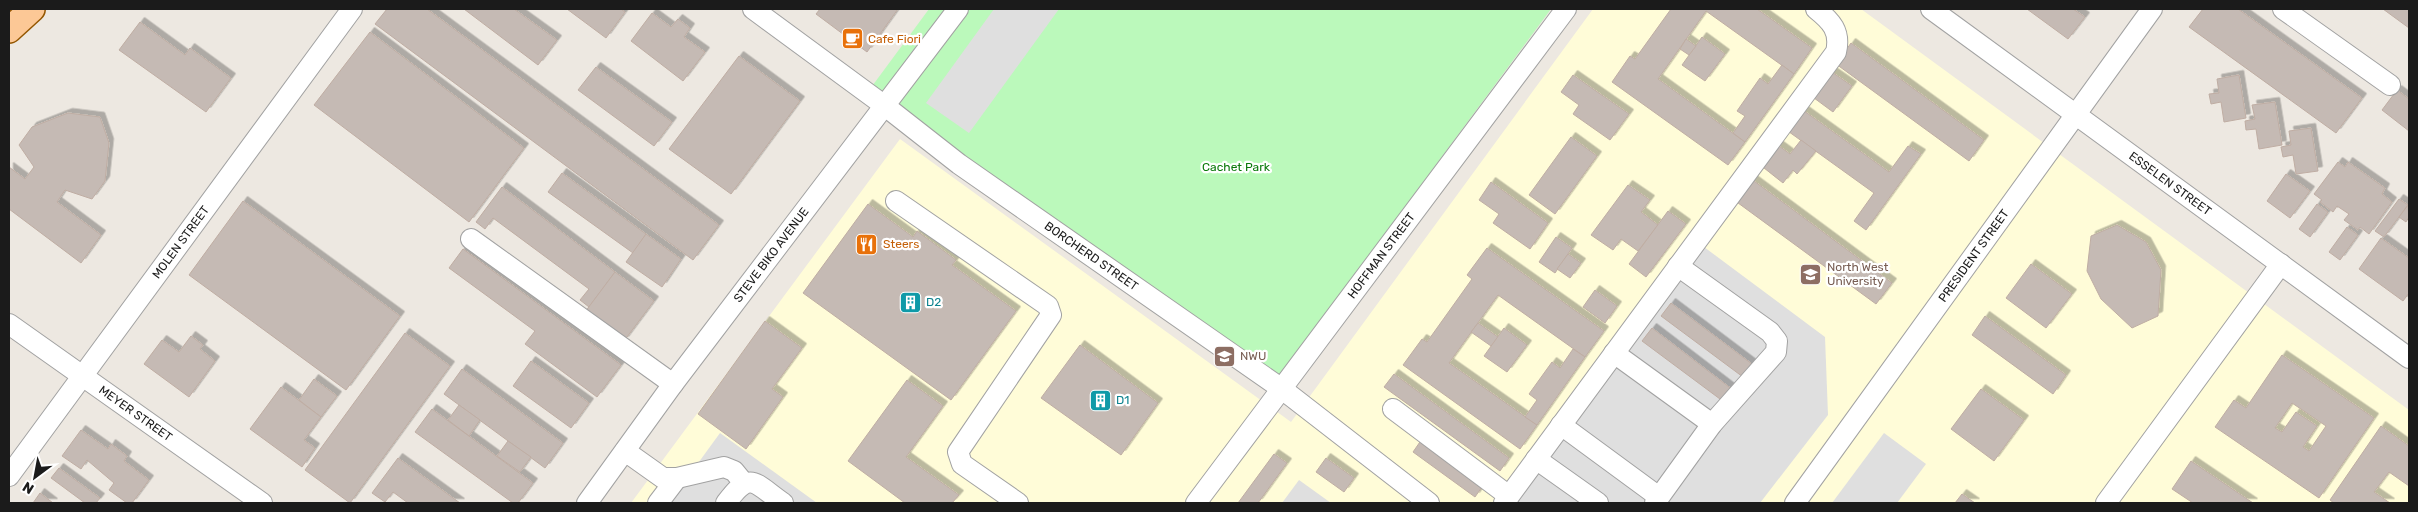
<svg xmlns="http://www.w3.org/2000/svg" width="2418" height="512" font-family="Rubik,sans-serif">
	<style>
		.education { fill: #fffcd8 }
		.park { fill: #bbf9bb }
		.parking { fill: #dfdfdf }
		.building { fill: #c5bab4; stroke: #bfada3; fill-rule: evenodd; filter: url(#shadow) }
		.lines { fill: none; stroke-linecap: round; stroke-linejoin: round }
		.minor-casing { stroke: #a2a2a2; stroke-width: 22 }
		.major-casing { stroke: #935600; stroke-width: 28 }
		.minor { stroke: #fff; stroke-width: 20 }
		.major { stroke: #fcc896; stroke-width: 25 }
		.labels { text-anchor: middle; stroke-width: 4.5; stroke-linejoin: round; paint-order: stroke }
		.food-label { font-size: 12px; fill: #c56008; stroke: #fff; text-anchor: start }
		.park-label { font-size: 12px; fill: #0a790a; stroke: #fff }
		.street-label { font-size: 12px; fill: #1b1b1b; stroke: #fff }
		.education-label { font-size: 12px; fill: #785e54; stroke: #fff; text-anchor: start }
		.culture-label { font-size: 12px; fill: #0d838f; stroke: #fff; text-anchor: start }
	</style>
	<defs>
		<filter id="shadow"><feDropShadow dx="4.5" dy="-4.5" stdDeviation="0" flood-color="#0004"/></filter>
	</defs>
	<rect width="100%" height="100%" fill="#ede8e1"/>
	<!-- education -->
	<polygon class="education" points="1593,9 1861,9 2409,410 2409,503 631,503 900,139 1291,422"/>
	<!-- park -->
	<polygon class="park" points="929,9 1551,9 1271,388 867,93"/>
	<!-- parking -->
	<g class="parking">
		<polygon points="994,9 1059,9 969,133 926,103"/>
		<polygon points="1700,244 1825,337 1828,415 1760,503 1509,503"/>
		<polygon points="720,433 817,503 669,503"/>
		<polygon points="1884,433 1926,464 1897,503 1832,503"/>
		<polygon points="1299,480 1331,503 1282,503"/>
	</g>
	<!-- building -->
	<g class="building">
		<polygon points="387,9 427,9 719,225 693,260 375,24"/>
		<polygon points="464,9 514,9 557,40 538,65"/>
		<polygon points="567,9 621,9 625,12 606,38"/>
		<polygon points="820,9 898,9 867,52 816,14"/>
		<polygon points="1671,9 1757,9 1812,48 1794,74 1706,11 1658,79 1745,142 1728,165 1612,82 1630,56 1635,59"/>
		<polygon points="2027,9 2073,9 2085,17 2068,39"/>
		<polygon points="2203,9 2238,9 2362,98 2336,133 2189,27"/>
		<polygon points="2383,9 2409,9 2409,28"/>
		<polygon points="652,13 671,27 678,19 690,28 684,37 705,52 683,81 631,41"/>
		<polygon points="140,22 185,55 190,48 231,78 206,112 119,50"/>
		<polygon points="370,32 524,148 469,222 314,105"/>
		<polygon points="1702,37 1725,54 1705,81 1682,65"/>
		<polygon points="1686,39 1696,46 1689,55 1680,49"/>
		<polygon points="1851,43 1984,140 1969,161 1836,64"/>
		<polygon points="739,56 800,101 731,194 669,149"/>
		<polygon points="1782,65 1794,74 1745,142 1733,133 1745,116 1737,111 1760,78 1768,84"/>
		<polygon points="596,67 672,122 654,146 578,90"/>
		<polygon points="1829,70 1852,86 1833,112 1810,95"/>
		<polygon points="1573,75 1629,114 1610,140 1573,114 1579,105 1561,92"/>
		<polygon points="2239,75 2246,118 2224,122 2221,102 2211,104 2209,94 2219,93 2217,79"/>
		<polygon points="2397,90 2409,99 2409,131 2382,110"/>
		<polygon points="2275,102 2282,145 2259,149 2256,129 2246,130 2245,121 2255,119 2252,105"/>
		<polygon points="1800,108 1889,172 1908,146 1921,154 1866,230 1854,221 1874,193 1785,129"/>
		<polygon points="68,113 100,117 109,143 105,181 92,199 65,190 57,202 101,235 81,263 9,209 9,167 25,179 34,167 19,145 32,127"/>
		<polygon points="2311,128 2318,171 2296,174 2293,155 2283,157 2281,147 2291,145 2289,131"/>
		<polygon points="1571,137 1597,156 1555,214 1529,195"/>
		<polygon points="1801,140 1816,151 1797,174 1793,170 1783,183 1759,164 1775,143 1790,154"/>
		<polygon points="2338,162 2345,167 2348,162 2385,188 2382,194 2392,202 2369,234 2360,227 2358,230 2344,220 2349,214 2337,206 2333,212 2320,202 2322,200 2314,194"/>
		<polygon points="562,173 646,234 633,253 548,192"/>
		<polygon points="2286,174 2310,191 2290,218 2267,201"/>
		<polygon points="1750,178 1892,283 1876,304 1734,200"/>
		<polygon points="1491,182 1548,223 1530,249 1493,223 1499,214 1479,200"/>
		<polygon points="1628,185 1650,200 1641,212 1658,225 1638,251 1621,239 1613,250 1591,235"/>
		<polygon points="502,187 615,272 589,307 580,300 589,289 493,218 485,229 476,222"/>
		<polygon points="2399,199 2408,205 2384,237 2375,231"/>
		<polygon points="243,201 400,316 346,390 189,275"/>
		<polygon points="868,204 913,237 917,231 956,260 952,265 1016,311 951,400 803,293"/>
		<polygon points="2317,204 2328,212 2310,237 2299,229"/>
		<polygon points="2408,205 2409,217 2406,222 2399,217"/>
		<polygon points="1668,211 1686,224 1646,277 1629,264"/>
		<polygon points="2117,225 2146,242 2161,270 2158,316 2132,328 2101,299 2087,271 2091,236"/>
		<polygon points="2347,227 2358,235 2340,260 2329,252"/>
		<polygon points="646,234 681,259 662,287 626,262"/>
		<polygon points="1556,237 1572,248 1555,273 1539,262"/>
		<polygon points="2381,238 2409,258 2409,293 2403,301 2359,269"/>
		<polygon points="1487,248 1604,331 1585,357 1498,295 1449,363 1537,425 1520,449 1403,365 1422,339 1427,342 1472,279 1467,275"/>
		<polygon points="463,249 621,365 597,397 525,344 535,331 449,268"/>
		<polygon points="1568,254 1581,263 1570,278 1557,269"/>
		<polygon points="2031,264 2072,294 2046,328 2006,298"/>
		<polygon points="615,272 654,301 624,341 585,312"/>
		<polygon points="1595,290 1617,306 1605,323 1583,307"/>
		<polygon points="1671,303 1752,364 1743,377 1661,316"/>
		<polygon points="1985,316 2066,375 2053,394 1972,335"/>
		<polygon points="765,321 802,348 772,389 783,397 746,449 698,414"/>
		<polygon points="1478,323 1498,337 1491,346 1471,332"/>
		<polygon points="1504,328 1527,345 1507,372 1484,356"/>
		<polygon points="1652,328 1733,390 1724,402 1642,341"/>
		<polygon points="405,333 450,366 350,503 305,470"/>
		<polygon points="191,336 203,345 200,349 215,361 189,397 144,364 162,340 179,352"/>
		<polygon points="1080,345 1158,403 1121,455 1041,398"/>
		<polygon points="1573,349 1585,357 1537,425 1525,417 1537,400 1529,394 1552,362 1560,368"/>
		<path d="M2282,355L2374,418L2319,498L2215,427L2234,400L2246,408ZM2292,403L2326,426L2309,451L2303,447L2317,426L2296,412L2282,432L2275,428Z"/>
		<polygon points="531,361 589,403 571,428 513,386"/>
		<polygon points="462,369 563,443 545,468 444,394"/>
		<polygon points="1394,374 1509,458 1500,471 1384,387"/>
		<polygon points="314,379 337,396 321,417 299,400"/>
		<polygon points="907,380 943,406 906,457 959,495 952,503 905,503 848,461"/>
		<polygon points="281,387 321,417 304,440 315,448 302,467 250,429"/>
		<polygon points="1981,389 2024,420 1994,461 1951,429"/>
		<polygon points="459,405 480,420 469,436 448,420"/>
		<polygon points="432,409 533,483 518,503 513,503 415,432"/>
		<polygon points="2381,426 2409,446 2409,486 2389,472 2374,492 2390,503 2334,503 2330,500"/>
		<polygon points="81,430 108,449 111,444 127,456 124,461 149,480 132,503 127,503 109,490 114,483 87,460 81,469 62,456"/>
		<polygon points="1422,439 1484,484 1475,497 1413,452"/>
		<polygon points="508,441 531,457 520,472 497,456"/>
		<polygon points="1274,454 1287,463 1258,503 1238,503"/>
		<polygon points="398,458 460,503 408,503 393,492 385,502 372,493"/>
		<polygon points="1326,458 1354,478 1344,492 1316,472"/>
		<polygon points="2191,461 2253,503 2193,503 2172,489"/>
		<polygon points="59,468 100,498 96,503 85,503 51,478"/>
		<polygon points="40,493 53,503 33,503"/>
		<polygon points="1962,494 1975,503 1955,503"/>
	</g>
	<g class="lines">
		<defs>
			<g id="minor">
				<path id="s1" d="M753,9L885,106L959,164L1282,389L1429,503"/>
				<path id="s2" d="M1931,9L2409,358"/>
				<polyline points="2283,9 2390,85"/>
				<polyline points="896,201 1048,306 1051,315 958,452 962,464 1018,503"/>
				<polyline points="471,239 673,384"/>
				<path id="s3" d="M9,324L262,503"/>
				<polyline points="1614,353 1712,424"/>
				<polyline points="1393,409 1509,496"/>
				<polyline points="1561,425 1659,497"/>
				<polyline points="625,451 663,478 677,478 724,467 734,471 743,482"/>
				<polyline points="1536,459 1598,503"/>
				<path id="s4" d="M9,476L352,9"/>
				<path id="s5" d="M587,503L673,384L958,9"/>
				<polyline points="658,503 677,478"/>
				<path d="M726,503C751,470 753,482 783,503"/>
				<path id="s6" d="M1196,503L1566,9"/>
				<path d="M1504,503L1836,52C1841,31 1831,21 1816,9"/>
				<polyline points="1655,503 1712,424 1776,352 1777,341 1770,332 1678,266"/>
				<path id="s7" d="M1795,503L2152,9"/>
				<polyline points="2106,503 2281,264"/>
			</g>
			<polyline id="major" points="9,30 32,9"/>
		</defs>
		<!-- minor casing -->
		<use href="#minor" class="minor-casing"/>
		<!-- major casing -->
		<use href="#major" class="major-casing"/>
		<!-- minor -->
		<use href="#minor" class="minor"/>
		<!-- major -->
		<use href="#major" class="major"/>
	</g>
	<!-- icons -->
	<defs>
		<symbol id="cafe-square" viewBox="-11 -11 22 22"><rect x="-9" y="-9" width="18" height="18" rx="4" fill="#e8710a" stroke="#fff"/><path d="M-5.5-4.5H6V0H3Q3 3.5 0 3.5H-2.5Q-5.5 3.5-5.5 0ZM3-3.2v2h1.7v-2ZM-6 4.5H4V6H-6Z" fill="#fff"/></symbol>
		<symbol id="restaurant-square" viewBox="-11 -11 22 22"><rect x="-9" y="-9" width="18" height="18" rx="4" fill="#e8710a" stroke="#fff"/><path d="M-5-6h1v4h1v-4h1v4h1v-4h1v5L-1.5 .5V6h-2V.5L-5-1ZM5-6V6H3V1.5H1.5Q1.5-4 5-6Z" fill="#fff"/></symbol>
		<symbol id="university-square" viewBox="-11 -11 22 22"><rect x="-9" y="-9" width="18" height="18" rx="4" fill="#8d6e63" stroke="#fff"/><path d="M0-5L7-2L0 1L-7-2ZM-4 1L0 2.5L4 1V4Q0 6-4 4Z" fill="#fff"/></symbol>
		<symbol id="building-square" viewBox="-11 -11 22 22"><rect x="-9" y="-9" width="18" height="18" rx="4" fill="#0f9aa8" stroke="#fff"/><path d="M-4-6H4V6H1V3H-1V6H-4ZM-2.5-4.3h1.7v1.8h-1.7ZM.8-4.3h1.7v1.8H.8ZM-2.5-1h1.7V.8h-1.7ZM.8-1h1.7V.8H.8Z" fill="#fff"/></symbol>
	</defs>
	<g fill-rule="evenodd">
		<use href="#cafe-square" x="840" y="26" width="25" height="25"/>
		<use href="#restaurant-square" x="854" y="232" width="25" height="25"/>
		<use href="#university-square" x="1798" y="262" width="25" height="25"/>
		<use href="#building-square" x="898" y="290" width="25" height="25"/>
		<use href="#university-square" x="1212" y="344" width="25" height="25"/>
		<use href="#building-square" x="1088" y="388" width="25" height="25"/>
	</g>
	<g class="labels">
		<!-- food labels -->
		<g class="food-label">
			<text x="868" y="43">Cafe Fiori</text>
			<text x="883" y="248">Steers</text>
		</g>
		<!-- park labels -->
		<g class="park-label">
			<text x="1236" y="171">Cachet Park</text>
		</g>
		<!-- street labels -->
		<g class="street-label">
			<text dy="4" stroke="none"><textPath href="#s2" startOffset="296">ESSELEN STREET</textPath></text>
			<text dy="4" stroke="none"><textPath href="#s4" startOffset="290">MOLEN STREET</textPath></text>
			<text dy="4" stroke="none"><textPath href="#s5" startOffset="309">STEVE BIKO AVENUE</textPath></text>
			<text dy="4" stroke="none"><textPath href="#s6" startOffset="309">HOFFMAN STREET</textPath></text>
			<text dy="4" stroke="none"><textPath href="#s7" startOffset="305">PRESIDENT STREET</textPath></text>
			<text dy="4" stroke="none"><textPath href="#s1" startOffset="419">BORCHERD STREET</textPath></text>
			<text dy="4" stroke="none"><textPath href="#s3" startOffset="155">MEYER STREET</textPath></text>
		</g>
		<!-- education labels -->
		<g class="education-label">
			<text x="1827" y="271">North West<tspan x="1827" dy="14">University</tspan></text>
			<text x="1240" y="360">NWU</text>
		</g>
		<!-- culture labels -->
		<g class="culture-label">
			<text x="926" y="306">D2</text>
			<text x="1116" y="404">D1</text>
		</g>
	</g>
	<!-- border -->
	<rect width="2418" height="512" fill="none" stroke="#1b1b1b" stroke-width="20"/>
	<!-- north arrow -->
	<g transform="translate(35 477) rotate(212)" stroke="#ffffff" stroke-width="4" paint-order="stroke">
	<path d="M0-4L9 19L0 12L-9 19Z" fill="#1b1b1b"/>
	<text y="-8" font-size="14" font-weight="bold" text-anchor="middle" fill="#1b1b1b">N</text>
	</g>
</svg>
